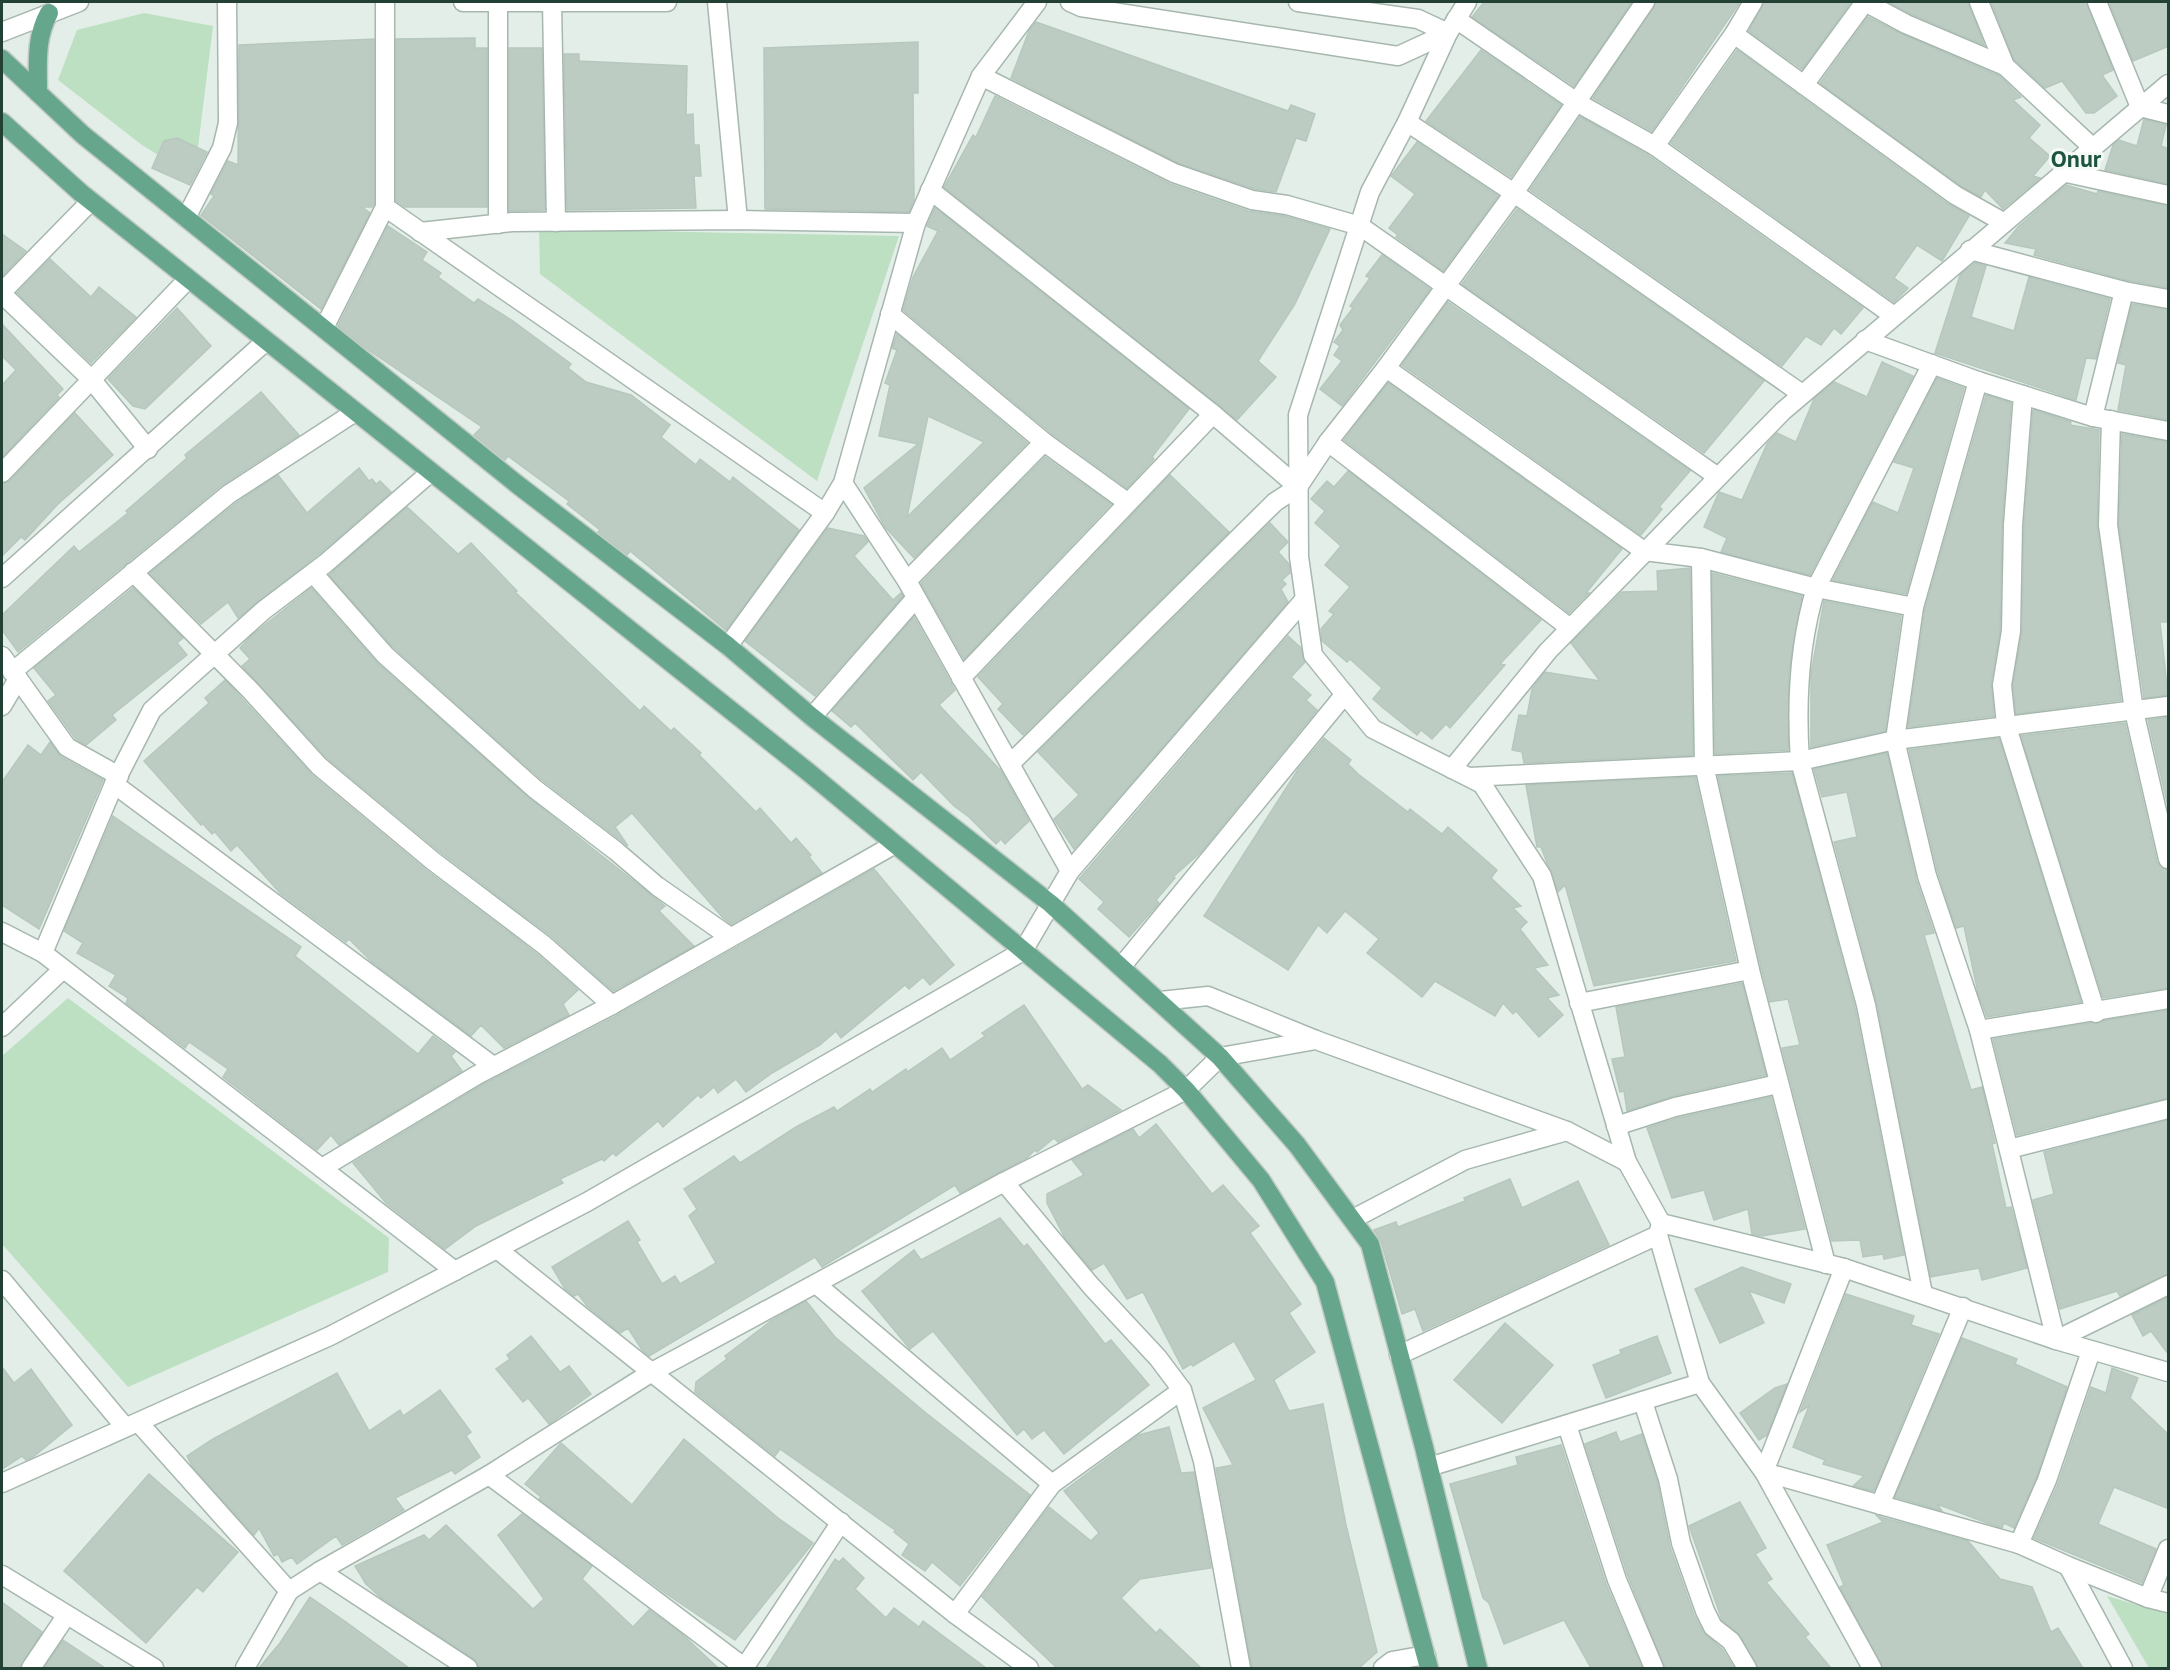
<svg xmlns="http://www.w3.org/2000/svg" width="2170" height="1670" font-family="'PT Sans',sans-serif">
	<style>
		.green { fill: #bce0c1 }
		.building { fill: #bcccc3; stroke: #b6c8be; stroke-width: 1.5; fill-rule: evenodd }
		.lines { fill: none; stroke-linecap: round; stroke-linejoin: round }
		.minor-casing { stroke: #a6b7ae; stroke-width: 21 }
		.major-casing { stroke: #c1cac6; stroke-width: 21 }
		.minor { stroke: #fff; stroke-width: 18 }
		.major { stroke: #66a68d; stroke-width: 18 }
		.labels { text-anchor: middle; stroke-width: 6; stroke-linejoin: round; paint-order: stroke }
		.district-label { font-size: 24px; font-weight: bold; fill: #1c553f; stroke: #f5faf7 }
	</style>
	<rect width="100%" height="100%" fill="#e4eee8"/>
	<!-- green -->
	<g class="green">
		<polygon points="144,13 213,26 198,147 192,176 142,145 58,80 77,30"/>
		<polygon points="539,229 899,236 817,481 540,274"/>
		<polygon points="68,998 389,1238 388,1272 128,1387 2,1244 2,1056"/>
		<polygon points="2107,1596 2168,1614 2168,1668 2149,1668"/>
	</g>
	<!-- building -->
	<g class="building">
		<polygon points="1484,2 1632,2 1574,86 1472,17"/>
		<polygon points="1656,2 1740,2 1652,131 1593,98"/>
		<polygon points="1764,2 1851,2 1802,69 1749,31"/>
		<polygon points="1888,2 1968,2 1984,45 1911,14"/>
		<polygon points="1991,2 2086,2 2113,70 2102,75 2117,96 2094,113 2086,113 2062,81 2045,88 2014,59"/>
		<polygon points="2109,2 2169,2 2169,46 2133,61"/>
		<polygon points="1868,17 1902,34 1999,76 2021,97 2013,100 2040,125 2029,138 2050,156 2033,176 2040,178 2003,209 1985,190 1981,197 1961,186 1820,83"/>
		<polygon points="1036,22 1288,111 1291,105 1315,114 1306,141 1296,138 1276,192 1255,189 1178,163 1011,78 1029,31"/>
		<polygon points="475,38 475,48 487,48 487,207 405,207 396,201 396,39"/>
		<polygon points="374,39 374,204 372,207 362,207 370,213 321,309 201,215 214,196 211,194 228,161 238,165 239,45"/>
		<polygon points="918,42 918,93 913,93 914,199 909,212 765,209 764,48"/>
		<polygon points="509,48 542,48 545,210 509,211"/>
		<polygon points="1481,50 1561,105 1511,177 1426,121"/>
		<polygon points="1737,50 1948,204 1969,216 1942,261 1917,245 1894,278 1908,288 1894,302 1671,143"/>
		<polygon points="564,54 579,54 579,61 687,66 686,115 693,114 694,145 699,145 701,176 694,176 696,208 567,210"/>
		<polygon points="995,96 1170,184 1248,211 1285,216 1330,229 1295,304 1258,361 1276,377 1237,420 944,187 973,135 976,137"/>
		<polygon points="1580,117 1649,156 1863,308 1841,334 1834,328 1821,345 1806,336 1782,366 1530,190"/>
		<polygon points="2144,119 2166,125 2161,146 2169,149 2169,184 2105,170 2113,145 2119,140 2137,146"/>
		<polygon points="177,138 207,152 190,185 152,168 164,141"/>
		<polygon points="1417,142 1498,196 1443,271 1396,237 1398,235 1389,228 1415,194 1391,176"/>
		<polygon points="2066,185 2097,194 2098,191 2169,206 2169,288 2126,280 2034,255 2036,249 2005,243 2018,227"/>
		<polygon points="935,208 1189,409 1152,457 1154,459 1127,488 1051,433 903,310 913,277 938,231 927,226"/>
		<polygon points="1517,209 1764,381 1704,453 1462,284"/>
		<polygon points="388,226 427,252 422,260 441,273 438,277 474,303 478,299 513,321 571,364 568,368 586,382 631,395 670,425 661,437 696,465 700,459 730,482 733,477 799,530 726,630 630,551 627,555 598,532 600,530 567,504 569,501 508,456 505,460 474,435 482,427 364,347 338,326"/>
		<polygon points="2,234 26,251 2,276"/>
		<polygon points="1382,255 1430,289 1342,406 1320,389 1342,361 1334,355 1340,346 1334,342 1343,330 1340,325 1353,308 1350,306 1370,278 1366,276"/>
		<polygon points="50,259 91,297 99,287 136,317 91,363 17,293"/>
		<polygon points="1975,263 1986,266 1971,317 2014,331 2029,277 2110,299 2096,359 2086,358 2076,400 1935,353 1960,275"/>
		<polygon points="1448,302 1690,471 1659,507 1662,509 1641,535 1402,365"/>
		<polygon points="2132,304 2169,310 2169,420 2118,410 2126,365 2118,363"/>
		<polygon points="177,308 211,346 145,409 133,406 108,379"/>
		<polygon points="2,324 63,389 57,395 59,397 2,457 2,385 16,370 2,356"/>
		<path d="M897,334L1027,443L914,558L885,527L864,488L918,444L879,436L890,385L885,383L897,350L892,348ZM928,416L984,442L907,517L923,440Z"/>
		<polygon points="1882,362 1913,376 1810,575 1721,552 1727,538 1704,527 1719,492 1742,500 1767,444 1777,433 1796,442 1814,399 1834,382 1867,397"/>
		<polygon points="1937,378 1964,388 1906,594 1833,580 1873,502 1898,513 1914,468 1894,462"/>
		<polygon points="1388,383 1622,549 1586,593 1589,593 1569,613 1344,440"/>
		<polygon points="261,392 299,435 222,485 18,652 2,630 2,615 74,546 79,552 128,513 126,511 187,458 185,455"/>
		<polygon points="1986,395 2011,403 2002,525 2000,630 1991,683 1994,716 1908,727 1925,609"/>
		<polygon points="2033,410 2071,422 2070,425 2099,430 2097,526 2121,700 2016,714 2013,685 2022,631 2024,526"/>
		<polygon points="75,413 113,455 57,505 25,540 21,537 2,556 2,484 10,481"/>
		<polygon points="2122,434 2169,442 2169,622 2160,622 2168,695 2144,698 2119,524"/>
		<polygon points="1045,457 1111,504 964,659 921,583"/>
		<polygon points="359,468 369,481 372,479 376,484 380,481 391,492 319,554 238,618 228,602 201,624 150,573 236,503 278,475 307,513"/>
		<polygon points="1348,471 1541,620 1500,664 1505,665 1450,728 1446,724 1432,739 1421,730 1417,735 1382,707 1373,699 1382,688 1350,659 1347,662 1322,641 1321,629 1334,614 1329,611 1350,587 1325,565 1341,546 1315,523 1325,511 1311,499 1327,481 1334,487"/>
		<polygon points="1170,475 1229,532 1023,735 998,709 1003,704 978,677"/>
		<polygon points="407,507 458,554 471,543 517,591 515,592 640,711 644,706 671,731 674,728 701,753 699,755 756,812 760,808 791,843 796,838 811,855 809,857 822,873 731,924 723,918 632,813 615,827 628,846 542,780 393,647 329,575"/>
		<polygon points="1270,523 1288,542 1278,552 1289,564 1290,573 1282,580 1286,584 1281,589 1288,602 1074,849 1054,819 1079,795 1038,752"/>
		<polygon points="828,528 864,536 868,542 854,556 893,600 901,593 903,596 815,696 745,641"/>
		<polygon points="1690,568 1693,755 1524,763 1522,752 1512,750 1519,715 1527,716 1532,689 1545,672 1600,681 1571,643 1622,592 1658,591 1657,571"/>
		<polygon points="1712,573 1802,596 1789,672 1788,750 1715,754"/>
		<polygon points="133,588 183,638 177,643 187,655 112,715 116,720 86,745 75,738 48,701 56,695 34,668"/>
		<polygon points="311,588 377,663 528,797 665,906 659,911 694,946 613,991 551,936 440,852 327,758 242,666 250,659 240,648 251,636"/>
		<polygon points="1824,601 1901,616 1885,731 1811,747 1811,674"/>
		<polygon points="914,617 955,690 939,705 1001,771 1029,821 1005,844 1001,839 996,844 969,817 954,806 921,772 913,780 855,723 851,727 832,711"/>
		<polygon points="1288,636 1301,648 1305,662 1291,677 1311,695 1306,700 1317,710 1200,853 1173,877 1175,878 1156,900 1159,903 1129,937 1098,909 1104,902 1079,879"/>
		<polygon points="225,680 312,775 426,870 537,954 578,990 563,1004 569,1015 504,1048 481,1025 471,1036 372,962 349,939 346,942 280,893 237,845 231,851 215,832 212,834 202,823 201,825 144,761 209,703 205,698"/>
		<polygon points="2169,717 2169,811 2148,720"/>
		<polygon points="2125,723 2157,862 2160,867 2169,870 2169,988 2103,998 2021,736"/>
		<polygon points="1324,738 1351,760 1348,764 1358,774 1408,812 1410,809 1442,834 1448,827 1497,870 1491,878 1521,906 1513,908 1527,922 1520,929 1548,965 1534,968 1559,995 1547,998 1563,1015 1539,1037 1516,1011 1513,1014 1503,1003 1495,1016 1435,981 1422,997 1367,953 1379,939 1345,911 1327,933 1318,925 1288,970 1204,916 1299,768"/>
		<polygon points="1999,738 2081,1002 1987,1017 1978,993 1964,926 1956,928 1938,873 1909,750"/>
		<polygon points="50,742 61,757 103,780 39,929 2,905 2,782 28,745 41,755"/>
		<polygon points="1887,753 1916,879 1934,933 1924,935 1971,1090 1982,1087 1995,1143 1992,1144 2006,1208 2011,1207 2027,1268 1982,1280 1979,1268 1931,1277 1877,1003 1834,842 1857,837 1847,792 1822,797 1814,769"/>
		<polygon points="1792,773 1855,1008 1904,1255 1884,1259 1883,1254 1863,1257 1860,1240 1832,1241 1782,1048 1800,1045 1788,999 1770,1002 1761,967 1718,776"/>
		<polygon points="1695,777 1736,961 1594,986 1565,885 1558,892 1541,847 1537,847 1526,785"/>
		<polygon points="113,816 301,947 295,956 418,1054 433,1036 455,1052 451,1056 462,1071 339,1145 331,1135 317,1150 223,1077 228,1069 189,1042 185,1048 126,1003 128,998 109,986 116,975 77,953 83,943 64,931"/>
		<polygon points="874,869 954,965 930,985 923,977 909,989 905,985 841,1038 836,1031 820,1045 772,1073 746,1092 736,1079 718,1093 714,1087 701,1098 698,1095 663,1127 658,1121 616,1156 613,1153 604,1161 602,1159 560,1179 563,1183 476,1226 445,1249 386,1203 353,1163 482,1085 618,1015"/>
		<polygon points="1742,983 1766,1075 1673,1096 1627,1111 1624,1091 1620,1092 1612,1059 1625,1057 1616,1007"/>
		<polygon points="1024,1005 1082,1089 1088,1085 1121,1110 1058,1142 1054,1138 1037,1152 1035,1150 1027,1158 960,1193 955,1185 822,1267 815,1257 649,1356 642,1350 628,1328 620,1333 587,1306 578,1294 574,1296 565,1289 552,1267 628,1221 640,1240 637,1242 662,1284 675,1276 680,1284 716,1263 689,1216 697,1209 684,1189 734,1156 740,1163 796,1127 834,1107 837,1111 870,1089 872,1092 906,1069 907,1072 942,1048 950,1060 985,1036 982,1033"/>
		<polygon points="2169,1010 2169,1098 2017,1135 1993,1039"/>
		<polygon points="1771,1097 1805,1229 1762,1236 1752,1234 1748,1209 1714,1220 1704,1190 1672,1198 1647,1128 1678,1118"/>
		<polygon points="2169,1120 2169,1274 2120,1296 2117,1291 2060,1309 2033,1200 2054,1194 2044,1152"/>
		<polygon points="1156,1124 1212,1194 1223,1185 1259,1226 1250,1233 1301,1304 1289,1313 1315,1352 1274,1380 1289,1411 1323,1404 1346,1525 1377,1652 1359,1668 1252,1668 1216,1468 1233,1465 1203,1408 1256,1380 1234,1341 1193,1366 1191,1364 1183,1369 1143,1292 1127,1299 1104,1263 1092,1270 1065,1238 1047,1203 1047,1194 1084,1175 1072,1160 1133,1129 1139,1138"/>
		<polygon points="1510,1179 1522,1208 1578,1181 1609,1245 1423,1331 1415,1309 1402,1314 1381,1241 1374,1230 1396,1222 1398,1227 1465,1201 1464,1198"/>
		<polygon points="1000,1218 1024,1247 1027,1244 1105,1344 1111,1340 1149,1385 1064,1454 1044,1430 1032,1439 1024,1429 1017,1435 933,1331 910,1349 862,1291 914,1250 921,1260"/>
		<polygon points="1742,1267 1791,1284 1784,1303 1749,1291 1764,1323 1720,1343 1695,1289"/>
		<polygon points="1846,1294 1914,1316 1911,1325 1939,1334 1874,1491 1853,1486 1864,1476 1823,1464 1825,1460 1793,1447 1809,1406 1800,1412"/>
		<polygon points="2169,1297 2169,1355 2151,1331 2143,1336 2132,1315"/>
		<polygon points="806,1301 835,1337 926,1413 1030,1495 960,1586 932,1562 925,1571 902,1555 909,1544 894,1532 895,1530 780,1449 775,1456 695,1392 696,1382 727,1359 725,1356 771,1321"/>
		<polygon points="1505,1323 1553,1365 1502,1423 1454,1380"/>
		<polygon points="531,1336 560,1372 569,1366 591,1394 549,1424 528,1398 523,1402 496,1369 510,1359 507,1355"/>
		<polygon points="1657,1336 1671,1373 1606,1398 1593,1365 1621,1354 1620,1350"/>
		<polygon points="1962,1338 2017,1359 2015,1364 2067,1387 2037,1476 2014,1528 2004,1523 2002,1528 1987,1523 1937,1504 1942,1511 1895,1497"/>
		<polygon points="2,1367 14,1383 31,1369 72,1425 33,1457 26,1460 22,1456 2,1469"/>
		<polygon points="2112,1368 2138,1378 2130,1398 2169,1435 2169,1509 2114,1487 2098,1524 2156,1549 2142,1583 2034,1538 2058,1484 2091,1387 2106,1393"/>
		<polygon points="337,1373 369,1431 400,1410 403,1416 440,1390 471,1432 466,1436 480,1457 455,1474 452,1470 395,1498 404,1510 342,1545 336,1536 297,1564 292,1557 282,1562 278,1554 274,1556 259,1528 254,1535 192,1466 187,1456 213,1439"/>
		<polygon points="1787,1384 1767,1435 1759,1440 1740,1413 1775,1388"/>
		<polygon points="1169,1427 1181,1473 1194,1472 1211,1568 1140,1579 1121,1598 1156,1633 1160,1629 1201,1668 1057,1668 982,1597 1049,1507 1091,1541 1099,1533 1064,1491 1139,1435"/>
		<polygon points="1616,1432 1620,1442 1642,1434 1657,1481 1670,1547 1694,1615 1703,1632 1722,1649 1734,1668 1665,1668 1628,1576 1585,1444"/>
		<polygon points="684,1439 778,1518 813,1543 735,1640 665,1593 539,1499 541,1497 525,1484 561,1443 632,1505"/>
		<polygon points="1561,1445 1606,1584 1642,1668 1591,1668 1564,1620 1504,1644 1489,1603 1483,1598 1450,1484 1518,1465 1516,1457"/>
		<polygon points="149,1474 238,1552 203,1592 197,1587 146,1643 64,1571"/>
		<polygon points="1740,1502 1766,1548 1755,1554 1772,1579 1766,1582 1809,1634 1805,1637 1831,1668 1758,1668 1740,1635 1722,1620 1689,1526"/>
		<polygon points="522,1514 592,1566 582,1579 633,1627 649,1610 682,1634 718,1668 479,1668 474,1659 380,1597 366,1584 355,1566 424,1535 429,1540 446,1525 533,1609 544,1599 498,1535"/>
		<polygon points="1877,1516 1968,1541 2000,1579 2032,1587 2051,1632 2058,1628 2083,1668 1883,1668 1840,1587 1844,1585 1827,1545 1883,1522"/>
		<polygon points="843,1558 864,1578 855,1589 886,1618 894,1608 919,1627 923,1621 986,1668 766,1668 835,1559 839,1562"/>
		<polygon points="310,1597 346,1622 409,1668 259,1668 280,1643"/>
		<polygon points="2,1602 42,1632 20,1668 2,1668"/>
		<polygon points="63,1640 105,1668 44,1668"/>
	</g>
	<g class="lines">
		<defs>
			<g id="minor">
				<polyline points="463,2 667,2"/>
				<polyline points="552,2 556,222"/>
				<polyline points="717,2 738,220"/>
				<polyline points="1070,2 1081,7 1398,56 1448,33"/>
				<polyline points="1298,2 1418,19 1448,33"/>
				<polyline points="1467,2 1448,33 1407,122 1370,192 1298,415 1299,557 1313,655 1373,729 1482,784 1542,876 1627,1162 1661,1223 1658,1235 1700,1383 1764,1472 1872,1668"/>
				<polyline points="1865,2 1906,24 2005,66"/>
				<polyline points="1979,2 2005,66 2092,147"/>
				<polyline points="2097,2 2140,107 2168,114"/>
				<polyline points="1456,19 1578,103 1655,146 1894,316"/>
				<polyline points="2,32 79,2"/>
				<polyline points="1734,34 1955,195 2003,222"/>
				<polyline points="981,76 1174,173 1252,200 1287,205 1360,226 1718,477"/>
				<polyline points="1804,85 1865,2"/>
				<polyline points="1407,122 1514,193 1802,394"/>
				<polyline points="1655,146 1734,34 1753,2"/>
				<polyline points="2062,172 2168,195"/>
				<polyline points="930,190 1213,414 1298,487"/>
				<polyline points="385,207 825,513"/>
				<polyline points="186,218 222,148 228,123 227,2"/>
				<polyline points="498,224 498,2"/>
				<polyline points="420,232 512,222 738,220 916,223"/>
				<polyline points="1970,250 2124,291 2168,299"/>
				<polyline points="2,292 91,201"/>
				<polyline points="2,294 91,379 148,449"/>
				<polyline points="890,314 1044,442 1127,502"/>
				<polyline points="324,328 385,207 385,2"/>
				<polyline points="1865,340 1978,381 2093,417 2168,431"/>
				<polyline points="1386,368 1644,551 1701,558 1816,588 1914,607"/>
				<polyline points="1978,381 1914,607 1895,740 1927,876 1979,1030 2056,1340 2168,1285"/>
				<polyline points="2023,395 2013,525 2011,631 2002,685 2006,724 2096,1013"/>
				<polyline points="2093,417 2124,291"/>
				<polyline points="2111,420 2108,525 2134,711 2168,859"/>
				<polyline points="1328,442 1570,628"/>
				<polyline points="2,473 188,279"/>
				<polyline points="1701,558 1704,765 1750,970 1826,1264"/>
				<polyline points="133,572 251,691 319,766 433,861 544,945 612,1005"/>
				<polyline points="313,573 385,655 535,789 616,851 657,886 730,937"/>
				<polyline points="2,578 266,341"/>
				<polyline points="907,581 1044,442"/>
				<polyline points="728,646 825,513 843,483 916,223 981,76 1037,2"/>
				<polyline points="2,656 67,747 119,776"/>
				<polyline points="12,672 229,494 355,412"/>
				<polyline points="961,678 1213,414"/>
				<polyline points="2,706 18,679"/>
				<polyline points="812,717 915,599"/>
				<polyline points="1010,764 1275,502 1298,487 1328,442 1386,368 1514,193 1645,2"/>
				<polyline points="1452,769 1548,651 1783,411 2168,84"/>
				<polyline points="1469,777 1800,761 1895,740 2168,706"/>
				<polyline points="114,784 493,1066"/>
				<polyline points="1070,871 1304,600"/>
				<polyline points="2,932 43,953 455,1271"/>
				<polyline points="43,953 114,784 152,710 264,610 326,563 431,472"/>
				<polyline points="1121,967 1345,694"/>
				<polyline points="1160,1001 1208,996 1316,1040 1567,1131 1627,1162"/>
				<polyline points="1579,1003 1750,970"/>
				<polyline points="2,1027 63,969"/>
				<polyline points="1979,1030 2168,999"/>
				<polyline points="1616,1126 1675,1107 1778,1084"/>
				<polyline points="2009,1149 2168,1109"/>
				<polyline points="322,1168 477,1075 612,1005 895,844"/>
				<polyline points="1004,1182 1091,1286 1158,1358 1182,1390 1203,1461 1241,1668"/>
				<polyline points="1353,1219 1465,1160 1567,1131"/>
				<polyline points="1661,1223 1844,1268 2056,1340 2168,1372"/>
				<polyline points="497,1249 955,1614 1029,1668"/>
				<polyline points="1844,1268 1764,1472 2019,1544 2068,1566 2148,1598 2168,1603"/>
				<polyline points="2,1280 125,1427"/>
				<polyline points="816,1284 1052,1484"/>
				<path d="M1923,1294L1866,1005L1800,761C1796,703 1799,643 1816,588L1932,364"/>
				<polyline points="1399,1355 1658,1235"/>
				<polyline points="1643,1402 1668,1479 1681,1543 1705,1611 1713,1627 1731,1641 1747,1668"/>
				<polyline points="139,1423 289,1591"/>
				<polyline points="1567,1425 1617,1580 1654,1668"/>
				<polyline points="1429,1467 1700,1383"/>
				<polyline points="489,1475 745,1668"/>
				<polyline points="2,1483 330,1336 587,1202 1023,951 1070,871 907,581 843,483"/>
				<polyline points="1880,1505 1963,1307"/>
				<polyline points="2019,1544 2047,1480 2091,1351"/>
				<polyline points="2068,1566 2123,1668"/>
				<polyline points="320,1571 468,1668"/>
				<polyline points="2,1575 154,1668"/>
				<polyline points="2148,1598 2168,1549"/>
				<polyline points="955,1614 1052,1484 1182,1390"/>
				<polyline points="31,1668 66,1616"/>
				<polyline points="245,1668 289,1591 320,1571 489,1475 652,1372 1004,1182 1186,1090 1220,1057 1316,1040"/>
				<polyline points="744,1668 841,1522"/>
				<polyline points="1383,1668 1392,1661 1426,1655"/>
			</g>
			<g id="major">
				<polyline points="2,59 83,135 518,485 728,646 812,717 1051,904 1220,1057 1297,1145 1370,1244 1424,1447 1478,1668"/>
				<path d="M38,93C38,65 35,38 49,13"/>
				<polyline points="2,122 81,193 807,771 1160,1064 1186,1090 1261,1180 1325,1282 1429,1668"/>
			</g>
		</defs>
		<!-- minor casing -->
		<use href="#minor" class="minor-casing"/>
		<!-- major casing -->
		<use href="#major" class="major-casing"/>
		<!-- minor -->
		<use href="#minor" class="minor"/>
		<!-- major -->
		<use href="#major" class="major"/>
	</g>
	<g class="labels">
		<!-- district labels -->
		<g class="district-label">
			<text x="2076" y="167">Onur</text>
		</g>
	</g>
	<!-- border -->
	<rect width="2170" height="1670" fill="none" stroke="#224134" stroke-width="6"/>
</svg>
